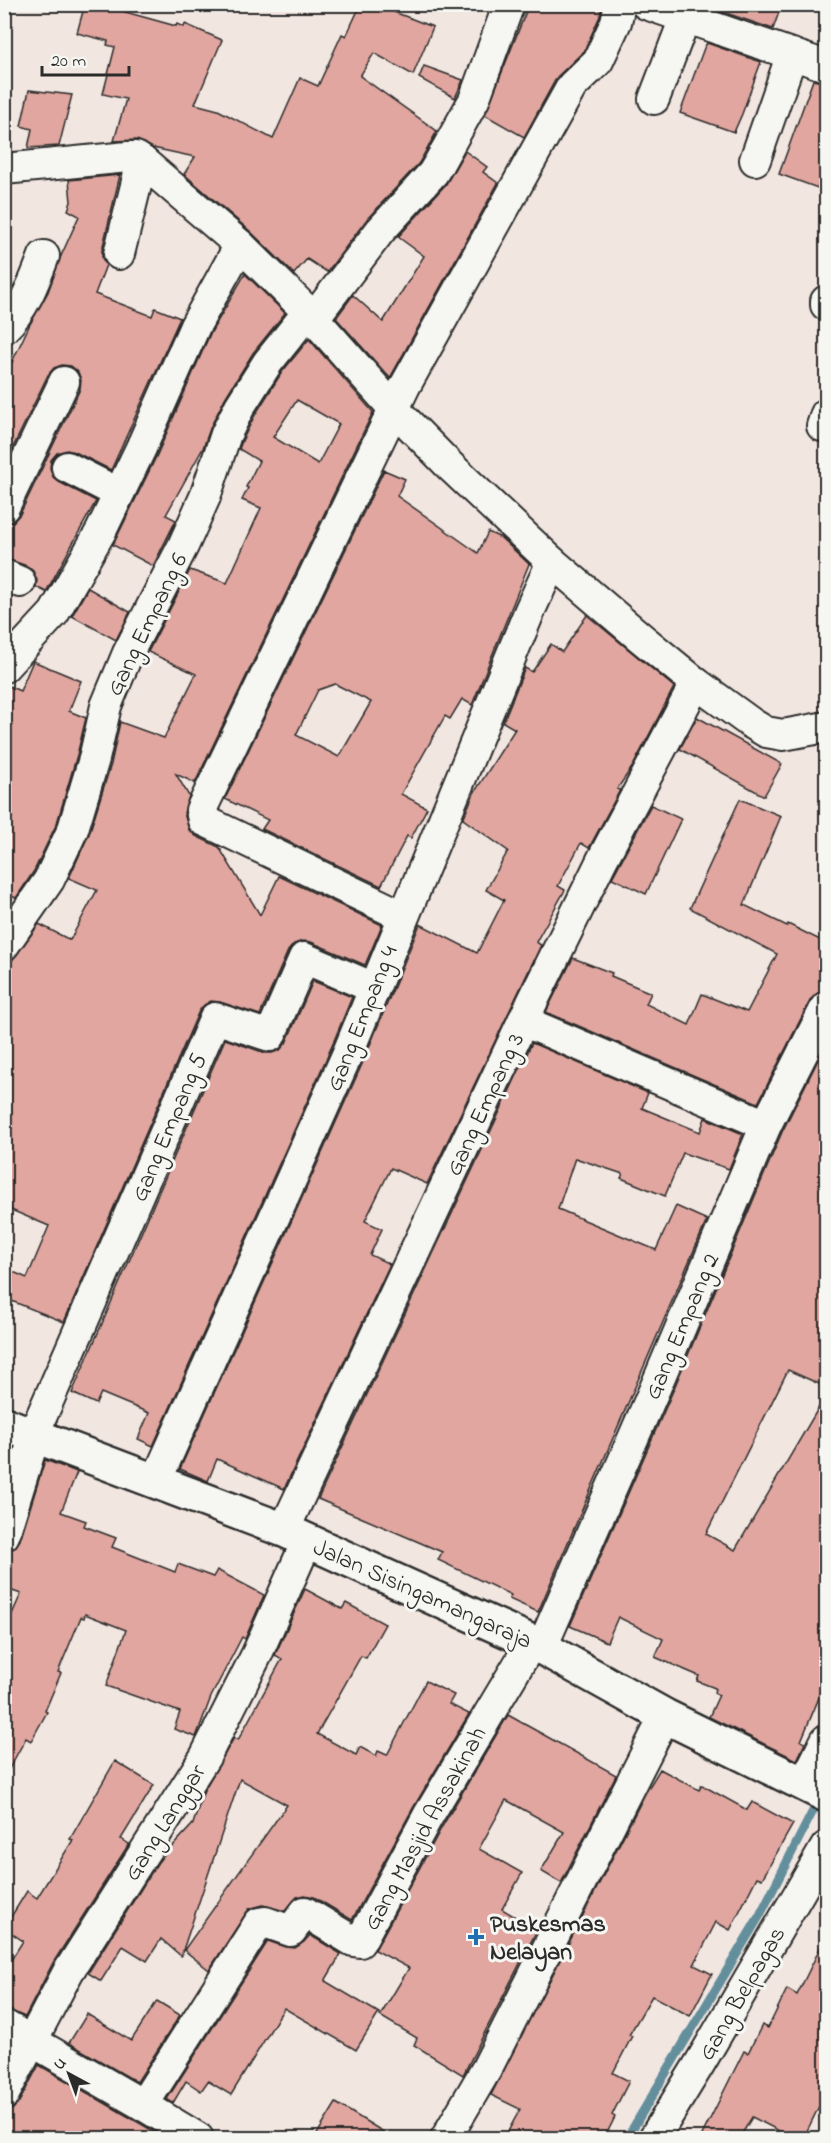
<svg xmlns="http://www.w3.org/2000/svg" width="831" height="2143" font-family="'Indie Flower',sans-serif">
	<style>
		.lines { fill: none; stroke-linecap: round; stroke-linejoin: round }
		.stream { stroke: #638f9d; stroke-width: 9 }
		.building { fill: #e1a69f; stroke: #2b2b2b; stroke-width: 1.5; fill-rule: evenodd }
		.street-casing { stroke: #2b2b2b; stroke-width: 34 }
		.highway-casing { stroke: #2b2b2b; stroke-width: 38 }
		.street { stroke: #f6f6f2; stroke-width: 30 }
		.highway { stroke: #f6f6f2; stroke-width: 33 }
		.poi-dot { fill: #1f6fb2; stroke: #f6f6f2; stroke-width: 2 }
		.labels { text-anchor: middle; stroke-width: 6; stroke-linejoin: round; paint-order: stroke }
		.street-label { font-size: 24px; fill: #2b2b2b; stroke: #f6f6f2 }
		.poi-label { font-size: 24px; font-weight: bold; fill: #2b2b2b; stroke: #f6f6f2; text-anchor: start }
	</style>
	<rect width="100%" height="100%" fill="#f2e6e1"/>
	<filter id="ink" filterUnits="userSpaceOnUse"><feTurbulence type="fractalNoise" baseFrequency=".0167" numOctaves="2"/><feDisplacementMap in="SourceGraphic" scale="12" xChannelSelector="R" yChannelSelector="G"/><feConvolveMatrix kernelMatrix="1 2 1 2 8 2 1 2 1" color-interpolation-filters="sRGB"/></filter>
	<g filter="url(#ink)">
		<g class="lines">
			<!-- stream -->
			<polyline class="stream" points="627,2138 760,1915 819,1799"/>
		</g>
		<!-- building -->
		<g class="building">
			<polygon points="85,4 112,4 111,8 176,26 177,24 184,27 185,24 222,40 195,104 218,110 273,139 300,78 318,86 342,34 346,36 361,4 391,4 389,10 433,27 413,75 374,53 360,76 437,131 419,163 367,219 327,272 307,259 294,274 251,232 184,174 195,157 153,148 137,140 114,141 126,99 103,94 115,47 107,45 108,41 77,33"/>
			<polygon points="529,4 602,4 600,16 584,51 557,77 524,137 485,115"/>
			<polygon points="722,4 782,4 773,29 720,11"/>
			<polygon points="707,43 761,62 742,114 734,132 680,113 704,48"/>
			<polygon points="424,66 463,80 455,98 419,78"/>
			<polygon points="813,80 826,83 826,191 779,174"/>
			<polygon points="29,90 72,95 59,146 28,148 32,129 21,126"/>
			<polygon points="465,151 487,167 483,172 498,183 390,378 336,318 353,295 383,322 424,256 398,237 446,184"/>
			<polygon points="120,175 102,250 102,258 106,265 95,294 152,316 155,308 180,318 111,470 75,452 67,450 57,453 51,460 50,468 53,477 59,482 96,501 46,592 36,587 37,580 33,571 27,566 4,558 4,524 13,522 20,514 80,389 81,380 78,372 71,366 62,365 54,368 48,375 4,466 4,379 29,326 48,292 61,256 79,216 68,210 71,202 69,180"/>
			<polygon points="245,274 285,313 253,353 225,398 211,426 203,448 166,515 176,520 153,566 113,545 157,455 210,334"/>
			<path d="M309,339L373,412L195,783L176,774L189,796L184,813L189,830L196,836L219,847L260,915L279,876L382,925L365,965L311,942L303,941L294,944L288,951L260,1015L220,1002L211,1001L204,1005L199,1011L64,1322L4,1298V1268L27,1278L49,1226L4,1207V976L13,959L39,924L70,940L97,890L69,878L89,834L111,764L120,722L164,738L196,674L148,652L190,570L227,583L261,508L242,500L248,488L246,487L259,461L239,449L242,441L255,415L282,372ZM297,400L339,424L318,464L273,437Z"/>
			<path d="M384,470L405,479L397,496L478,553L488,532L501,538L529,564L472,705L462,699L450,719L445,716L401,794L427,808L411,838L407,836L381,886L262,829L268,820L225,799ZM335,684L371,702L339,757L296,735L318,690Z"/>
			<polygon points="88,588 130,612 116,640 72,616"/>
			<polygon points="587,615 674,687 633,766 617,789 620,790 589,848 581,843 558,886 565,890 536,942 541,945 427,1184 391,1168 365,1221 382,1229 370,1255 390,1264 284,1489 217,1459 208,1481 180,1469 363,1062 420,924 477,953 504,900 486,890 508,851 463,819 474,793 515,729 503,722 525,668 532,672 551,644 562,652"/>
			<polygon points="33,661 81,681 69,711 86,718 77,755 57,823 34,871 16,898 4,893 4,684 20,691"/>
			<polygon points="697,717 782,764 764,796 680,749"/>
			<polygon points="740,799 781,816 744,905 787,926 788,924 826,943 826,980 821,991 811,999 758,1103 546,1012 573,958 612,973 611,976 651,993 646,1004 689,1025 702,994 747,1012 777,954 690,908"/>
			<polygon points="651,805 681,819 646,894 612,878"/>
			<polygon points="313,981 352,997 331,1048 153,1446 138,1439 149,1413 101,1393 96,1404 72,1393 225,1039 265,1053 272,1053 280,1050 286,1043"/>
			<polygon points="532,1043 648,1093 642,1108 700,1132 705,1118 743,1134 729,1169 683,1153 665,1196 621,1178 623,1174 575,1158 558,1209 656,1250 676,1206 707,1220 538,1612 509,1599 511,1595 438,1560 442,1552 318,1499"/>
			<polygon points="826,1044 826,1387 788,1370 706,1534 735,1550 826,1395 826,1681 801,1741 805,1743 797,1760 709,1717 719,1695 714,1693 715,1688 697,1681 699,1676 655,1657 663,1639 618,1617 607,1642 570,1626 672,1393 782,1132"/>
			<polygon points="45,1460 77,1472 61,1512 86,1521 84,1526 116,1538 112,1547 175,1572 178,1564 213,1577 217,1570 264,1595 245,1639 242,1637 211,1697 196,1737 174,1729 180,1712 106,1686 126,1630 85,1614 84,1618 81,1617 58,1672 61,1673 45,1711 47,1712 31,1741 26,1738 4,1778 4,1632 21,1594 4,1588 4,1552 15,1548 20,1540"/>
			<polygon points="305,1589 342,1609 346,1603 385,1624 366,1658 361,1656 317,1734 356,1755 360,1747 376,1756 378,1751 387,1755 426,1681 454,1695 449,1704 469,1714 413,1808 352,1920 314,1897 305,1895 297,1897 285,1911 263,1905 249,1909 209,1970 184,1950 287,1805 240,1779 181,1956 161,1939 147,1961 123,1946 101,1981 88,1973 158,1862 193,1824 204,1790 234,1738 238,1740 282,1659 275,1655"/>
			<polygon points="508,1715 616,1775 561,1883 541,1871 564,1832 508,1801 506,1800 479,1849 522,1873 502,1909 537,1930 463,2075 414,2045 417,2038 380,2016 409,1968 375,1950 443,1825"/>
			<polygon points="115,1761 154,1785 121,1839 129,1844 53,1963 25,2017 4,2008 4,1971 23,1941 4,1928 27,1891 37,1898 73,1840 70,1839"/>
			<polygon points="660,1769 699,1790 702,1785 747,1810 752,1802 793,1824 762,1879 757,1877 730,1930 716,1922 694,1965 712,1974 690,2016 652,1996 629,2035 632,2036 613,2073 629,2081 612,2115 615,2117 604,2139 504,2139 520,2109 491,2095 646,1792"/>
			<polygon points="310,1935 341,1954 325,1981 379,2013 356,2050 284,2008 231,2095 208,2081 201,2091 186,2081 173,2103 167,2099 268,1941 285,1947 295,1948 304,1942"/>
			<polygon points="826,1936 826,2092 803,2139 795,2139 752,2117 739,2139 700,2139 744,2051 748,2053 762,2025 768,2028 787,1989 797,1995"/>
			<polygon points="157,2001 180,2015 137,2082 69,2043 87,2014 131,2041"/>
			<polygon points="39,2065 155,2132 151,2139 13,2139 4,2130 4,2111 13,2109 19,2102"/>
			<polygon points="336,2103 395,2139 314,2139"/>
		</g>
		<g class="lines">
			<defs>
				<g id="street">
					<polyline points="646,4 826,66"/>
					<polyline points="654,99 685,18"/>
					<polyline points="755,160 792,54"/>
					<polyline points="4,169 128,157 136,157 142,161 240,245 308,312 395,410 449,465 552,562 641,638 696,683 751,723 766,732 783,735 826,727"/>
					<polyline points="119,254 142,161"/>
					<polyline points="826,301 826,305"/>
					<polyline points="314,318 380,231 433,173 439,163 474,100 509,4"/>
					<path d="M4,328C24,310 35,280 44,256"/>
					<polyline points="822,426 826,414"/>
					<polyline points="67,467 118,493"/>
					<polyline points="4,507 64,382"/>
					<polyline points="4,575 20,582"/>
					<polyline points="4,667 54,613 101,531 141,448 195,326 240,245"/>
					<polyline points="403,916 203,820 201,810 405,386 572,86 598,61 616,22 620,4"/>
					<polyline points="4,945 49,880 73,829 94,759 106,706 128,653 183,546 205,497 226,434 240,406 268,362 308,312"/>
					<polyline points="523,1021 766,1125"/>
					<polyline points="156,1481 347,1055 530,610 552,562"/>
					<polyline points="284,1530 523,1021 602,860 696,683"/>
					<polyline points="4,1535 39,1422 215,1018 270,1036 304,958 374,988"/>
					<polyline points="542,1647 656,1386 766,1125 826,1007"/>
					<polyline points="804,1784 826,1740"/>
					<polyline points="4,2025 143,2105 198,2138"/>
					<polyline points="4,2094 68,1972 205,1757 257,1654 307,1541"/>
					<polyline points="143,2105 259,1923 265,1922 291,1931 305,1912 353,1941 360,1942 428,1816 532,1642"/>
					<polyline points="446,2138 487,2068 665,1716"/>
					<polyline points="654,2138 700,2063 826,1847"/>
				</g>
				<polyline id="highway" points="4,1424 284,1530 363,1566 532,1642 665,1716 826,1795"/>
			</defs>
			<!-- street casing -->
			<use href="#street" class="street-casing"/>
			<!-- highway casing -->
			<use href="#highway" class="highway-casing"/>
			<!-- street -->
			<use href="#street" class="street"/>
			<!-- highway -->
			<use href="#highway" class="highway"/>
		</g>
	</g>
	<!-- markers -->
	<path class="poi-dot" d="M473 1928h6v6h6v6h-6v6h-6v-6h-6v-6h6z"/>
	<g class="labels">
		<!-- street labels -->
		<g class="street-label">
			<text transform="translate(146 624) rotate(-64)" y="8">Gang Empang 6</text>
			<text transform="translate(361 1018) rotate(-68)" y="8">Gang Empang 4</text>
			<text transform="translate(484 1104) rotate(-65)" y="8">Gang Empang 3</text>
			<text transform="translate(168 1127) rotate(-67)" y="8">Gang Empang 5</text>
			<text transform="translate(681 1326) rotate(-67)" y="8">Gang Empang 2</text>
			<text transform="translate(423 1593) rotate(24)" y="8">Jalan Sisingamangaraja</text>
			<text transform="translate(164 1822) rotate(-58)" y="8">Gang Langgar</text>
			<text transform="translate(424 1828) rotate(-61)" y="8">Gang Masjid Assakinah</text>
			<text transform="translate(741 1993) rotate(-60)" y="8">Gang Belpagas</text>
		</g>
		<!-- poi labels -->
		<g class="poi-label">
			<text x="490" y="1931">Puskesmas<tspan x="490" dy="28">Nelayan</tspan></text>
		</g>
	</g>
	<!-- margin -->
	<rect width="831" height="2143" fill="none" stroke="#f6f6f2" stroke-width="24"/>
	<rect x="12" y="12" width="807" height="2119" fill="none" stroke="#2b2b2b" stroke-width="2" filter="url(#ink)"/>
	<!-- north arrow -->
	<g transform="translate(69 2074) rotate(319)" stroke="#f6f6f2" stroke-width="4.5" paint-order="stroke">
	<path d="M0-4.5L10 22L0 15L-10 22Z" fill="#2b2b2b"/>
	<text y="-9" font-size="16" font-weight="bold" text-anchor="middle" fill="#2b2b2b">U</text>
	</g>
	<!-- scale -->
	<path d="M42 66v9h87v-9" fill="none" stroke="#2b2b2b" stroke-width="3"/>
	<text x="51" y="66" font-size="18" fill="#2b2b2b" stroke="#f6f6f2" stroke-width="4.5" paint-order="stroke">20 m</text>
</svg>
